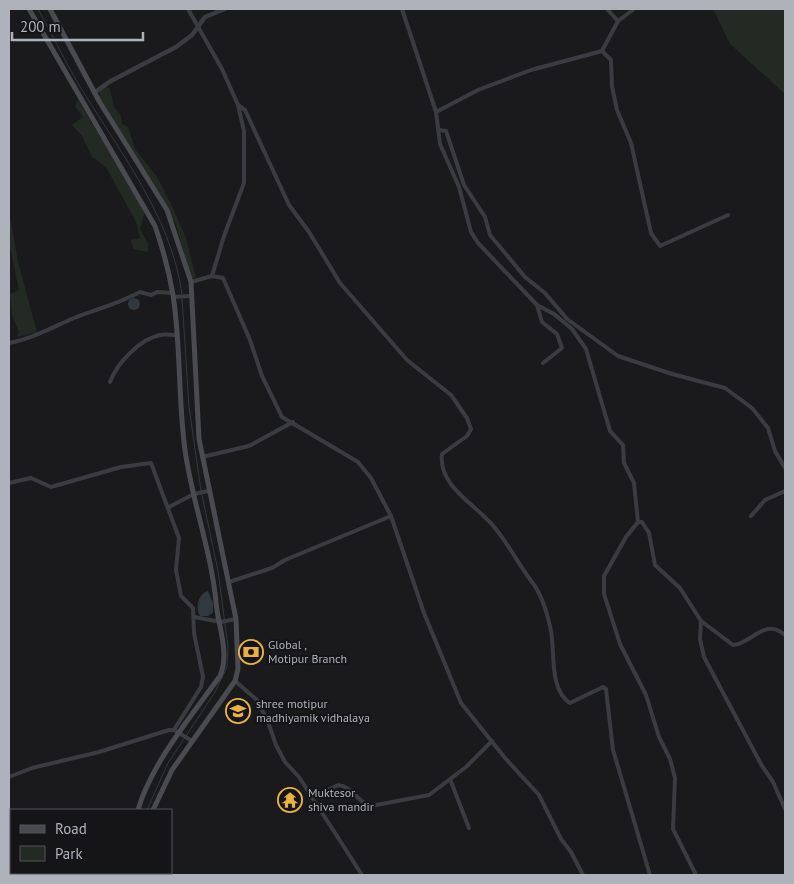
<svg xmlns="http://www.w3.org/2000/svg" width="794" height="884" font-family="'PT Sans',sans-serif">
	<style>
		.green { fill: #222a23 }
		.water { fill: #313940 }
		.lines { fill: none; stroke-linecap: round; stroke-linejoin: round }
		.stream { stroke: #313940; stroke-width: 1 }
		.minor { stroke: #3b3c41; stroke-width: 4 }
		.tertiary { stroke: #3b3c41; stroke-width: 4.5 }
		.secondary { stroke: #4a4b51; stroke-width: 5 }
		.labels { text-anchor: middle; stroke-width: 4; stroke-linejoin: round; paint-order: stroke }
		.poi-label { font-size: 12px; fill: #aeb2bb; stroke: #151517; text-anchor: start }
	</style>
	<rect width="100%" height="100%" fill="#1a1a1c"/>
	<!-- green -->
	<g class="green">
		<polygon points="713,9 785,9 785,94 730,44"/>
		<polygon points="105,86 110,89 114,107 121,116 122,124 128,127 135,149 157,177 172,206 186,238 196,278 191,278 176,224 99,96 100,91"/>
		<polygon points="78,100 145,211 140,229 148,243 148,252 133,249 131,240 140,238 136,222 106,167 92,157 82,136 72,125 83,117 75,106"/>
		<polygon points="9,211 18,262 37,332 17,337 19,332 12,315 10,294 19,290 9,242"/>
	</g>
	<!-- water -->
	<g class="water">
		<circle cx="134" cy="304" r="6"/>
		<path d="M208,591L213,603V613L208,616H200C195,608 198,594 208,591Z"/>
	</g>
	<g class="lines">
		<!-- stream -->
		<g class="stream">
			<path d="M38,9C51,32 63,57 76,80C116,147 171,214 182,294"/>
			<polyline points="182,298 189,407 201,491"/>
			<polyline points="147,810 168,763 215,692 227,667 228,647 218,571 202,495"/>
			<polyline points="146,873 147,875"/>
		</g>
		<!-- minor -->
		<g class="minor">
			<polyline points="188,9 222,69 238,105"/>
			<polyline points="402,9 436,112 478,90 531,70 602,51 618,21 634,9"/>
			<polyline points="607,9 618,21"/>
			<polyline points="602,51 611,60 612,86 617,110 631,143 651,233 660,246 728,215"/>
			<polyline points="436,112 440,144 459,187 471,232 478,243 537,305 554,314 572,329 586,349 610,431 623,445 624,463 634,483 638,522 642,522 649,533 655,565 680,588 701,621 700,639 704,657 762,766 773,782 785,809"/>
			<polyline points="439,130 446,131 464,185 485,217 490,235 525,277 545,293 567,319 618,356 672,374 725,388 752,408 768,428 775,451 785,468"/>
			<path d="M212,276L224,236L244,183V131L238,105L245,110L289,205L309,232L340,283L407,360L451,395L467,418L471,429L467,436L442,454C438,487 477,505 495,528C509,545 519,565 532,582C542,595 548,616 551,631C555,652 549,690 570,703L603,687L606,689L613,750L650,875"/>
			<polyline points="191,282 212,276 223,278 250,340 262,376 282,417 358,462 371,478 391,516 424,613 461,703 505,758 539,795 561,839 571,852 583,875"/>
			<polyline points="173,297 190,296"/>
			<polyline points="537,305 542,322 557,334 562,348 543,363"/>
			<path d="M9,343C32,339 53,327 74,318C97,309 118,304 140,292L151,295L157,292L173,293"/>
			<path d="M110,382C117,363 140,339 160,335C165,334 171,335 176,335"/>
			<polyline points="202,457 249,446 293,422"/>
			<polyline points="9,483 31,478 51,487 121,467 151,463 179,538 176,570 181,596 193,608 194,633 203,677 201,687 174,730"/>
			<polyline points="169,507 194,494 208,491"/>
			<polyline points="751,516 765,500 785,491"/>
			<polyline points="638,522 626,537 604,576 604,594 620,644 646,695 659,737 670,759 675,778 673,829 696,875"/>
			<polyline points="229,582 272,568 285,560 391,516"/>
			<polyline points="194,617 221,622 236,619"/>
			<path d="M701,621L733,645C752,644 764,617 785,635"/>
			<polyline points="235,681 257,700 268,722 276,745 285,762 299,777 362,875"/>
			<polyline points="9,777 32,768 99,752 169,730 174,730 192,741"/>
			<polyline points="450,779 469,828"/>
			<path d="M312,798L338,785C352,786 358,803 371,806L429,795L466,767L492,741"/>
		</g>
		<!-- tertiary -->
		<polyline class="tertiary" points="94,93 109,82 176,47 192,35 205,17 225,9"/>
		<!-- secondary -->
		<g class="secondary">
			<path d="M29,9L155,226C163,249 169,271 173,295C181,346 178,399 185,450C192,501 211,550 216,602C218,627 230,652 220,676C192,715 151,764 138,810"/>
			<polyline points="50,9 99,101 167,210 191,282 199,439 236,619 238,669 235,681 172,770 153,810"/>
			<polyline points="138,873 139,875"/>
			<polyline points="153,873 154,875"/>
		</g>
	</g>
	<!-- icons -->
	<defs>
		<symbol id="bank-ring" viewBox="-11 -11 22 22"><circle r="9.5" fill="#151517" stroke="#e8b147" stroke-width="1.5"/><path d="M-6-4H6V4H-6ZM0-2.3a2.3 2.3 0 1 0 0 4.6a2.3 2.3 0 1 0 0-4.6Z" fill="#e8b147"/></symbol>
		<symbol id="school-ring" viewBox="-11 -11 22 22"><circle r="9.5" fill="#151517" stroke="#e8b147" stroke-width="1.5"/><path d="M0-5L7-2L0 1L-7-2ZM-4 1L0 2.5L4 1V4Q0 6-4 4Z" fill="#e8b147"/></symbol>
		<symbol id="temple-ring" viewBox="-11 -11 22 22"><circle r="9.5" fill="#151517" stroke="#e8b147" stroke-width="1.5"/><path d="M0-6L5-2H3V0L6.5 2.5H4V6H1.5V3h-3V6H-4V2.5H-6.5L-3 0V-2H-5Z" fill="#e8b147"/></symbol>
	</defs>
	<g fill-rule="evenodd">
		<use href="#bank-ring" x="237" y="638" width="28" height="28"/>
		<use href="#school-ring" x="224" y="697" width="28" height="28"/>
		<use href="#temple-ring" x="276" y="786" width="28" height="28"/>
	</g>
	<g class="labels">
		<!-- poi labels -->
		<g class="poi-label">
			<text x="268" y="649">Global ,<tspan x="268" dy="14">Motipur Branch</tspan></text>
			<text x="256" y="708">shree motipur<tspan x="256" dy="14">madhiyamik vidhalaya</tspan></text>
			<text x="308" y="797">Muktesor<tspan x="308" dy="14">shiva mandir</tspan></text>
		</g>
	</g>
	<!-- border -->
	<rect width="794" height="884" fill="none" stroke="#aeb2bb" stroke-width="20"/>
	<!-- legend -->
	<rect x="10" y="809" width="162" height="65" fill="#151517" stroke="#525459"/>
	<rect x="20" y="825" width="25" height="8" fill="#4a4b51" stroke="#525459"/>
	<text x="55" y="834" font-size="15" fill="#aeb2bb">Road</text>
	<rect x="20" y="846" width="25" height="15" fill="#222a23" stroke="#525459"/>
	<text x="55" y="859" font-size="15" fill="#aeb2bb">Park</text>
	<!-- scale -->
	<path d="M12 32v8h131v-8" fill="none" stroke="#aeb2bb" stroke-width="2.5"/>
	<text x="20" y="32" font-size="15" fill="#aeb2bb" stroke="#151517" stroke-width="4" paint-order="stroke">200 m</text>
</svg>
